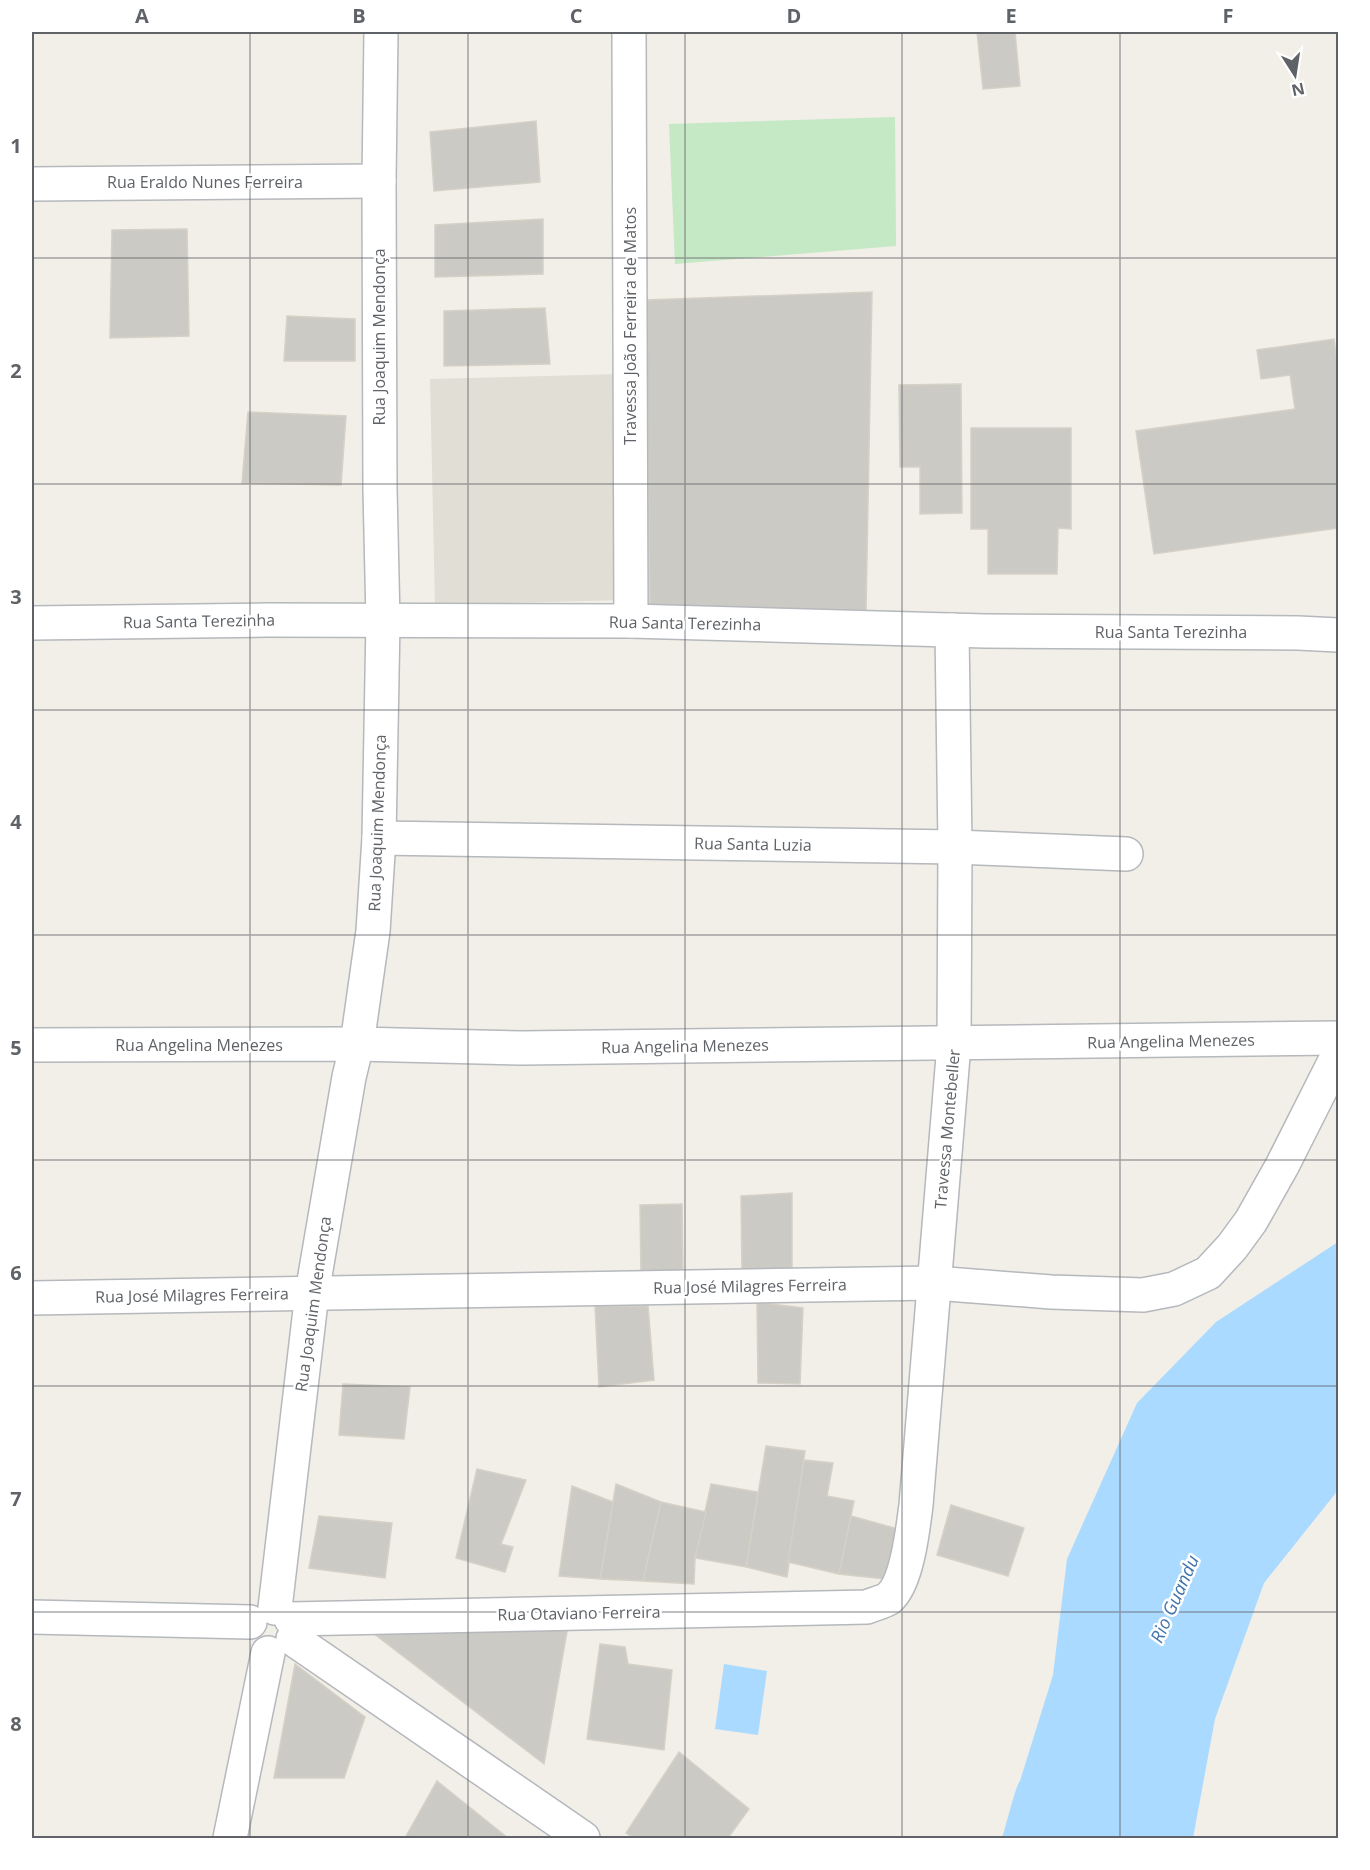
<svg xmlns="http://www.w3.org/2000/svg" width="1370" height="1870" font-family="'Open Sans',sans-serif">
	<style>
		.education { fill: #e1ded6 }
		.green { fill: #c5e8c5 }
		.water { fill: #aadaff }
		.building { fill: #cccac5; stroke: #d6d1c6; stroke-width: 1.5 }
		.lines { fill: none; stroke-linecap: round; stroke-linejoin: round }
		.minor-casing { stroke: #b5b8bc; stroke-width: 36 }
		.minor { stroke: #fff; stroke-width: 33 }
		.grid { fill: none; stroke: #5f6368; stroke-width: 1.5; stroke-opacity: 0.55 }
		.labels { text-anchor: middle; stroke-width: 5; stroke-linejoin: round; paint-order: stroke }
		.street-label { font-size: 16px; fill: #5f6368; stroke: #fff }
		.water-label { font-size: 18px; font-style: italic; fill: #4174aa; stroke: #fff }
		.neatline { fill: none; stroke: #5f6368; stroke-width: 2 }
		.grid-label { font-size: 20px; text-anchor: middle; font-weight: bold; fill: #5f6368 }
	</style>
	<rect width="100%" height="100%" fill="#f1efe8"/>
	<!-- education -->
	<polygon class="education" points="620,374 625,600 435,605 430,379"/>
	<!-- green -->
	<polygon class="green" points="895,117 896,246 675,264 669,124"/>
	<!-- water -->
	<g class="water">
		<path d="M1338,1242V1486L1335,1494L1264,1583L1215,1719L1193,1838H1002C1006,1827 1015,1787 1020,1781L1053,1675L1067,1559L1137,1403L1216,1322Z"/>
		<polygon points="724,1664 767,1671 758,1735 715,1729"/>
	</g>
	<!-- building -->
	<g class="building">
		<polygon points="977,32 1015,32 1020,86 983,89"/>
		<polygon points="536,121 540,182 434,191 430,132"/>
		<polygon points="543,219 543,274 435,277 435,225"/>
		<polygon points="187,229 189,336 110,338 112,230"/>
		<polygon points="872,292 866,610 650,606 646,300"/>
		<polygon points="545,308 550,364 444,366 444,311"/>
		<polygon points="287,316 355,319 355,361 284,361"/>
		<polygon points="1334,339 1338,369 1338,528 1154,554 1136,431 1295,409 1290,375 1261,379 1257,350"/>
		<polygon points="961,384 962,513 920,514 920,467 900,467 899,385"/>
		<polygon points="248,412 346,416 341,485 242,483"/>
		<polygon points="971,428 1071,428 1071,529 1058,528 1057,574 988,574 988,529 971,529"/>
		<polygon points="792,1193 792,1274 742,1274 741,1196"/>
		<polygon points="682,1204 683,1275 641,1276 640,1205"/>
		<polygon points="757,1302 803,1308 800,1384 758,1383"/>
		<polygon points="595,1306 648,1306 654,1380 599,1387"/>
		<polygon points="343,1384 410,1387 404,1439 339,1435"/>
		<polygon points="766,1446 805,1451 787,1577 746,1567"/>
		<polygon points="804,1460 833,1463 827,1496 854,1501 839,1574 788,1562"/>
		<polygon points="477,1469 526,1480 501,1544 513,1547 505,1572 456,1558"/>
		<polygon points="616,1484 661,1502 643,1581 600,1579"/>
		<polygon points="711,1484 758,1492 746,1567 695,1558"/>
		<polygon points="572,1486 613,1502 600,1579 559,1576"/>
		<polygon points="661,1502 706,1512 695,1558 694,1584 643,1581"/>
		<polygon points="951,1505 1024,1528 1008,1576 937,1555"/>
		<polygon points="319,1516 392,1523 385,1578 309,1568"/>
		<polygon points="851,1516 898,1529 885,1579 839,1574"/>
		<polygon points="356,1620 569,1620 544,1764"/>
		<polygon points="600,1644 625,1647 628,1664 672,1670 664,1750 587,1739"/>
		<polygon points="295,1664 365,1717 344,1778 274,1778"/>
		<polygon points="679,1752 749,1809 728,1838 634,1838 626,1833"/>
		<polygon points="437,1781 508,1838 405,1838"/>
	</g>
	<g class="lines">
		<defs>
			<g id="minor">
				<polyline points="629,32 631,621"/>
				<polyline points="32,184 379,181"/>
				<polyline points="32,623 267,620 631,621 985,631 1298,633 1338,635"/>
				<polyline points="379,838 955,847 1126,854"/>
				<polyline points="32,1045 357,1044 522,1048 1338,1038"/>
				<polyline points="32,1298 934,1283 1051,1292 1143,1295 1174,1289 1208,1273 1232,1247 1251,1221 1282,1166 1338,1055"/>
				<polyline points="275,1608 312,1293 349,1077 357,1044 373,931 379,838 383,621 380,489 379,181 381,32"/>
				<polyline points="32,1617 250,1622"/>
				<path d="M291,1619L867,1607C873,1604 884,1602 889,1598C907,1583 913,1529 916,1505L954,1044L955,847L952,630"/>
				<polyline points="293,1639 583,1838"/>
				<polyline points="230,1838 268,1653"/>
			</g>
		</defs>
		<!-- minor casing -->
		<use href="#minor" class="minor-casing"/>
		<!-- minor -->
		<use href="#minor" class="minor"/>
	</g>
	<!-- grid -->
	<path class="grid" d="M250,32V1838M468,32V1838M685,32V1838M902,32V1838M1120,32V1838M32,258H1338M32,484H1338M32,710H1338M32,935H1338M32,1160H1338M32,1386H1338M32,1612H1338"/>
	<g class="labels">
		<!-- street labels -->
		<g class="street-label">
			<text x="205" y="188">Rua Eraldo Nunes Ferreira</text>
			<text transform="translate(630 326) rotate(-90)" y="6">Travessa João Ferreira de Matos</text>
			<text transform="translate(379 337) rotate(-90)" y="6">Rua Joaquim Mendonça</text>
			<text transform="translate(199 621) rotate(-1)" y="6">Rua Santa Terezinha</text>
			<text transform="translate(685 623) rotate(1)" y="6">Rua Santa Terezinha</text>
			<text x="1171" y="638">Rua Santa Terezinha</text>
			<text transform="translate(377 823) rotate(-88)" y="6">Rua Joaquim Mendonça</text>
			<text transform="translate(753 844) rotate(1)" y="6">Rua Santa Luzia</text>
			<text transform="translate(1171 1041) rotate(-1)" y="6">Rua Angelina Menezes</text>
			<text x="199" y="1051">Rua Angelina Menezes</text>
			<text transform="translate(685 1046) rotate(-1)" y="6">Rua Angelina Menezes</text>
			<text transform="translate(947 1129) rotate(-85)" y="6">Travessa Montebeller</text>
			<text transform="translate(750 1286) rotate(-1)" y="6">Rua José Milagres Ferreira</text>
			<text transform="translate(192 1295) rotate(-1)" y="6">Rua José Milagres Ferreira</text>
			<text transform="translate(313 1304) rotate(-82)" y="6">Rua Joaquim Mendonça</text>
			<text transform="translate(579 1613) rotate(-1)" y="6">Rua Otaviano Ferreira</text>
		</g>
		<!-- water labels -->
		<g class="water-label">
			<text transform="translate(1175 1599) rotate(-66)" y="6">Rio Guandu</text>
		</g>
	</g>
	<!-- border -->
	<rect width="1370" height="1870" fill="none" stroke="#ffffff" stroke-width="66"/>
	<!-- north arrow -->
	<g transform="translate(1295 75) rotate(168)" stroke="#ffffff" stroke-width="4.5" paint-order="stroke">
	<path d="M0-4.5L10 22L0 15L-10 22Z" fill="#5f6368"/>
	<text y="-9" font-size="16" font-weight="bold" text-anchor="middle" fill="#5f6368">N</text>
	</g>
	<rect x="33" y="33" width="1304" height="1804" class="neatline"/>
	<g class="grid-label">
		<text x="142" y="23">A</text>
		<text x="359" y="23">B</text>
		<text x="576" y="23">C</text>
		<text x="794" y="23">D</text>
		<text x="1011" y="23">E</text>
		<text x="1228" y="23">F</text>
		<text x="16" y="153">1</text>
		<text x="16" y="378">2</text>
		<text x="16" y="604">3</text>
		<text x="16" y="829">4</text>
		<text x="16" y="1055">5</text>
		<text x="16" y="1280">6</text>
		<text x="16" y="1506">7</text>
		<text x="16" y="1731">8</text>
	</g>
</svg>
